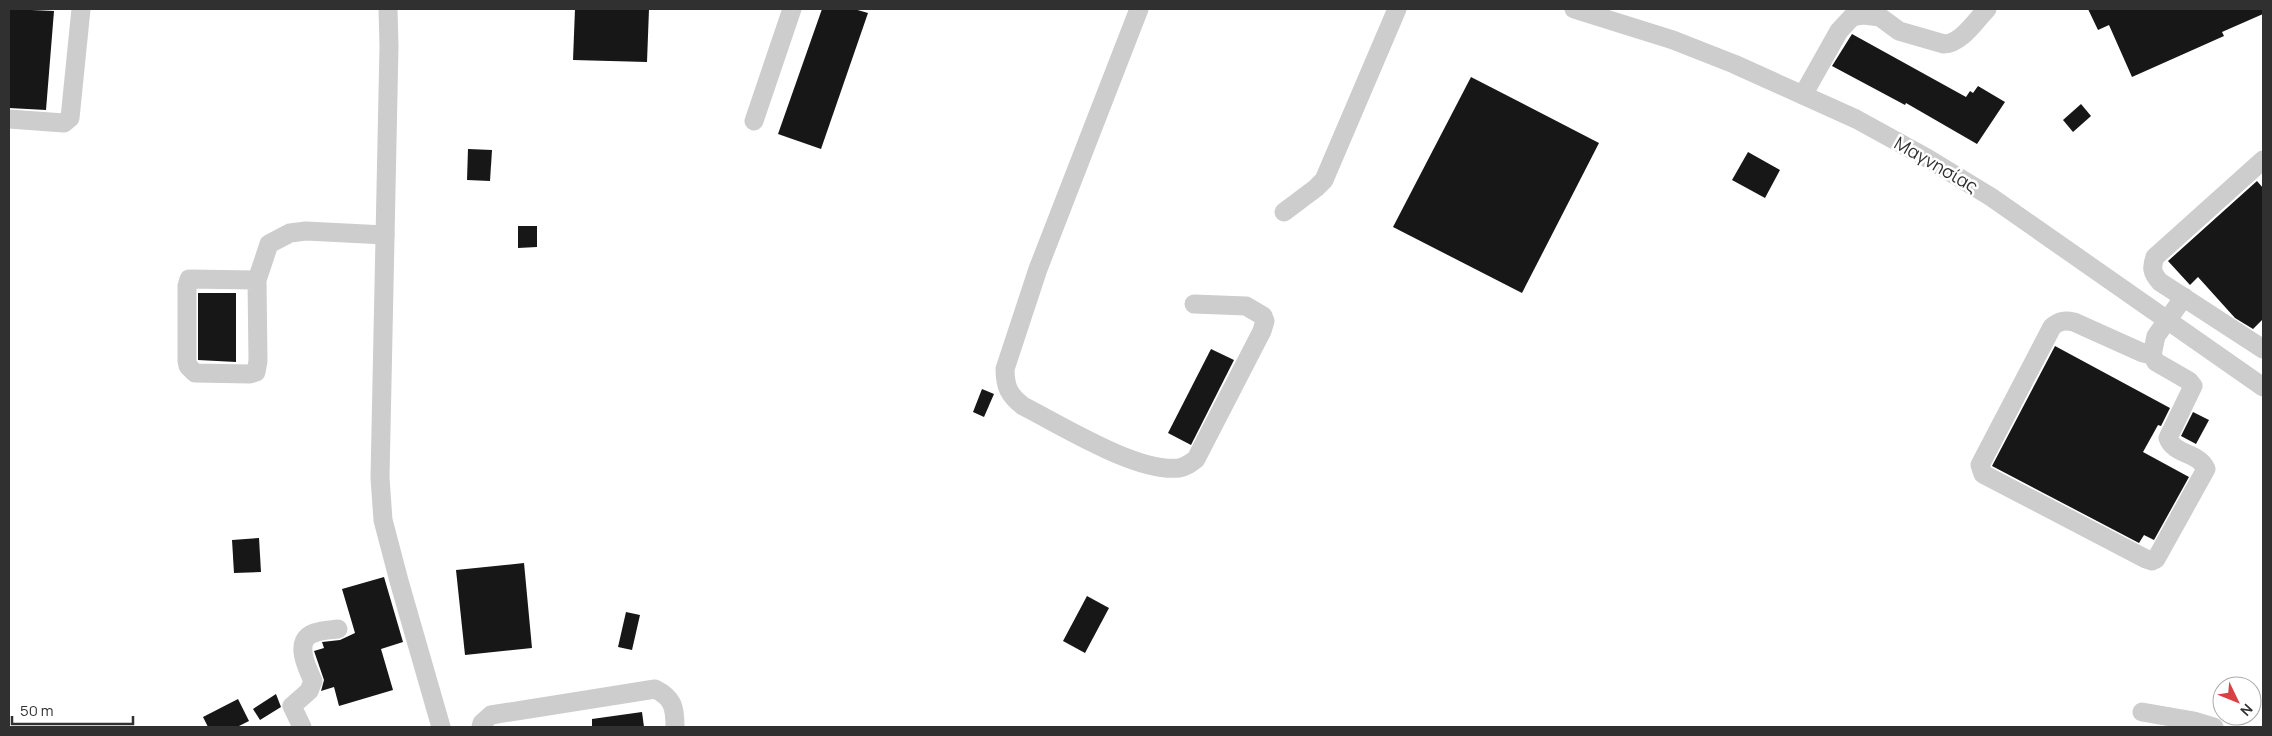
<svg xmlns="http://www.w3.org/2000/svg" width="2272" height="736" font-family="Manrope,sans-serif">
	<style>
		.building { fill: #171717 }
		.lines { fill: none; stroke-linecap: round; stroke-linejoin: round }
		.minor { stroke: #cdcdcd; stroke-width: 19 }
		.labels { text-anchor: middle; stroke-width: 5; stroke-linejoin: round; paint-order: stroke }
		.street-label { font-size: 18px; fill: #303030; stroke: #fff }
	</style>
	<rect width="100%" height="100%" fill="#fff"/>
	<!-- building -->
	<g class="building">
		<polygon points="9,9 54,11 46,110 9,108"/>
		<polygon points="575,9 649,9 647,62 573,60"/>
		<polygon points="822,9 854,9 868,13 821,149 778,134"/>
		<polygon points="2088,9 2263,9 2263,14 2222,32 2224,36 2132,77 2109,25 2098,30"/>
		<polygon points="1852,34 1966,97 1970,91 1973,93 1978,86 2005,102 1977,144 1906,103 1905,105 1832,66"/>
		<polygon points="1471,77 1599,143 1522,293 1393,227"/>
		<polygon points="2081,104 2091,116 2073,132 2063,120"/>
		<polygon points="468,149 492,150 490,181 467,180"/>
		<polygon points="1748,152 1780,170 1765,198 1732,180"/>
		<polygon points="2257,181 2263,188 2263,319 2253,329 2235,318 2198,277 2190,285 2168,261"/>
		<polygon points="518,226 537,226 537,247 518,248"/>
		<polygon points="198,293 236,293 236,362 198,360"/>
		<polygon points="2055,346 2170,408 2161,426 2158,425 2143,452 2189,477 2154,540 2144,535 2139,543 1992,466"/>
		<polygon points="1211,349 1234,360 1191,445 1168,433"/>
		<polygon points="982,389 994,394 984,417 973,412"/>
		<polygon points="2193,412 2209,420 2196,444 2181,436"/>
		<polygon points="259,538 261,572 234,573 232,540"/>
		<polygon points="524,563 532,648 465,655 456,570"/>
		<polygon points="384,577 403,642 381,649 393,690 339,706 334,687 321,691 324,680 314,651 324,648 322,642 340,640 355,633 342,589"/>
		<polygon points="1087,596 1109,608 1085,653 1063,641"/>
		<polygon points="626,612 640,615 632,650 618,647"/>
		<polygon points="276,694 281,707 260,720 253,709"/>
		<polygon points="238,699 249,721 237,727 208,727 203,717"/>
		<polygon points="642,712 644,727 592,727 592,719"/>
	</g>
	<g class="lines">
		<!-- minor -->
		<g class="minor">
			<polyline points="388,9 389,46 380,478 383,520 399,581 441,727"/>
			<path d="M1139,9L1038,269L1005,369C1005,387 1009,395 1023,406C1061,425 1137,473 1179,468C1186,467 1191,463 1196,459L1262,331L1265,321L1263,316L1246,306L1194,304"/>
			<polyline points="1574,9 1673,40 1734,64 1856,119 1927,158 1991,197 2263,387"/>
			<path d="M1803,95L1839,31L1852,17L1864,15L1880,17L1899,31L1944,44C1961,44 1976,20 1987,9"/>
			<polyline points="9,119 64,123 70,118 81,9"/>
			<polyline points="754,121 792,9"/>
			<path d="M2263,160L2155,257C2151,268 2152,273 2160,282L2263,349"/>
			<polyline points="1284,212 1316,188 1324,180 1397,9"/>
			<polyline points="257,280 189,279 187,286 187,361 188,366 195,373 250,374 256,372 258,361 257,280 269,244 290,233 306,231 385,235"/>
			<path d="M2152,355L2143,353L2074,322C2064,320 2059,321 2052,327L1980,465L1983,474L2146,559L2152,561L2156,559L2206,469C2199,452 2174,455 2168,438L2193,386L2189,381L2156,362L2152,355L2156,336L2184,297"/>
			<polyline points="2142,712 2194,721 2214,727"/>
			<path d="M302,727L292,706L309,691L313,681C307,668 293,640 314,633C322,630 330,630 338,629"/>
			<path d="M481,727L482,723L491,715L655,689C673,698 675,707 675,727"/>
		</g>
	</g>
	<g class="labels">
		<!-- street labels -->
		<g class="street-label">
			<text transform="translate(1936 165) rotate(30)" y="6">Μαγνησίας</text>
		</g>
	</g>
	<!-- border -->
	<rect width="2272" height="736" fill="none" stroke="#303030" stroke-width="20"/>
	<!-- north arrow -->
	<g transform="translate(2237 701) rotate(133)"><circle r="24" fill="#ffffff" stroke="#acacac"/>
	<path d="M0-4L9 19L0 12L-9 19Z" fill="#da3f43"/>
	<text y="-8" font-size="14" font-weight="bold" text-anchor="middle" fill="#303030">N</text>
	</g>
	<!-- scale -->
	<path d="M12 716v8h121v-8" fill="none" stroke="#303030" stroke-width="2.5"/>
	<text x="20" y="716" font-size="15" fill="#303030" stroke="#ffffff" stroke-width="4" paint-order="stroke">50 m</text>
</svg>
